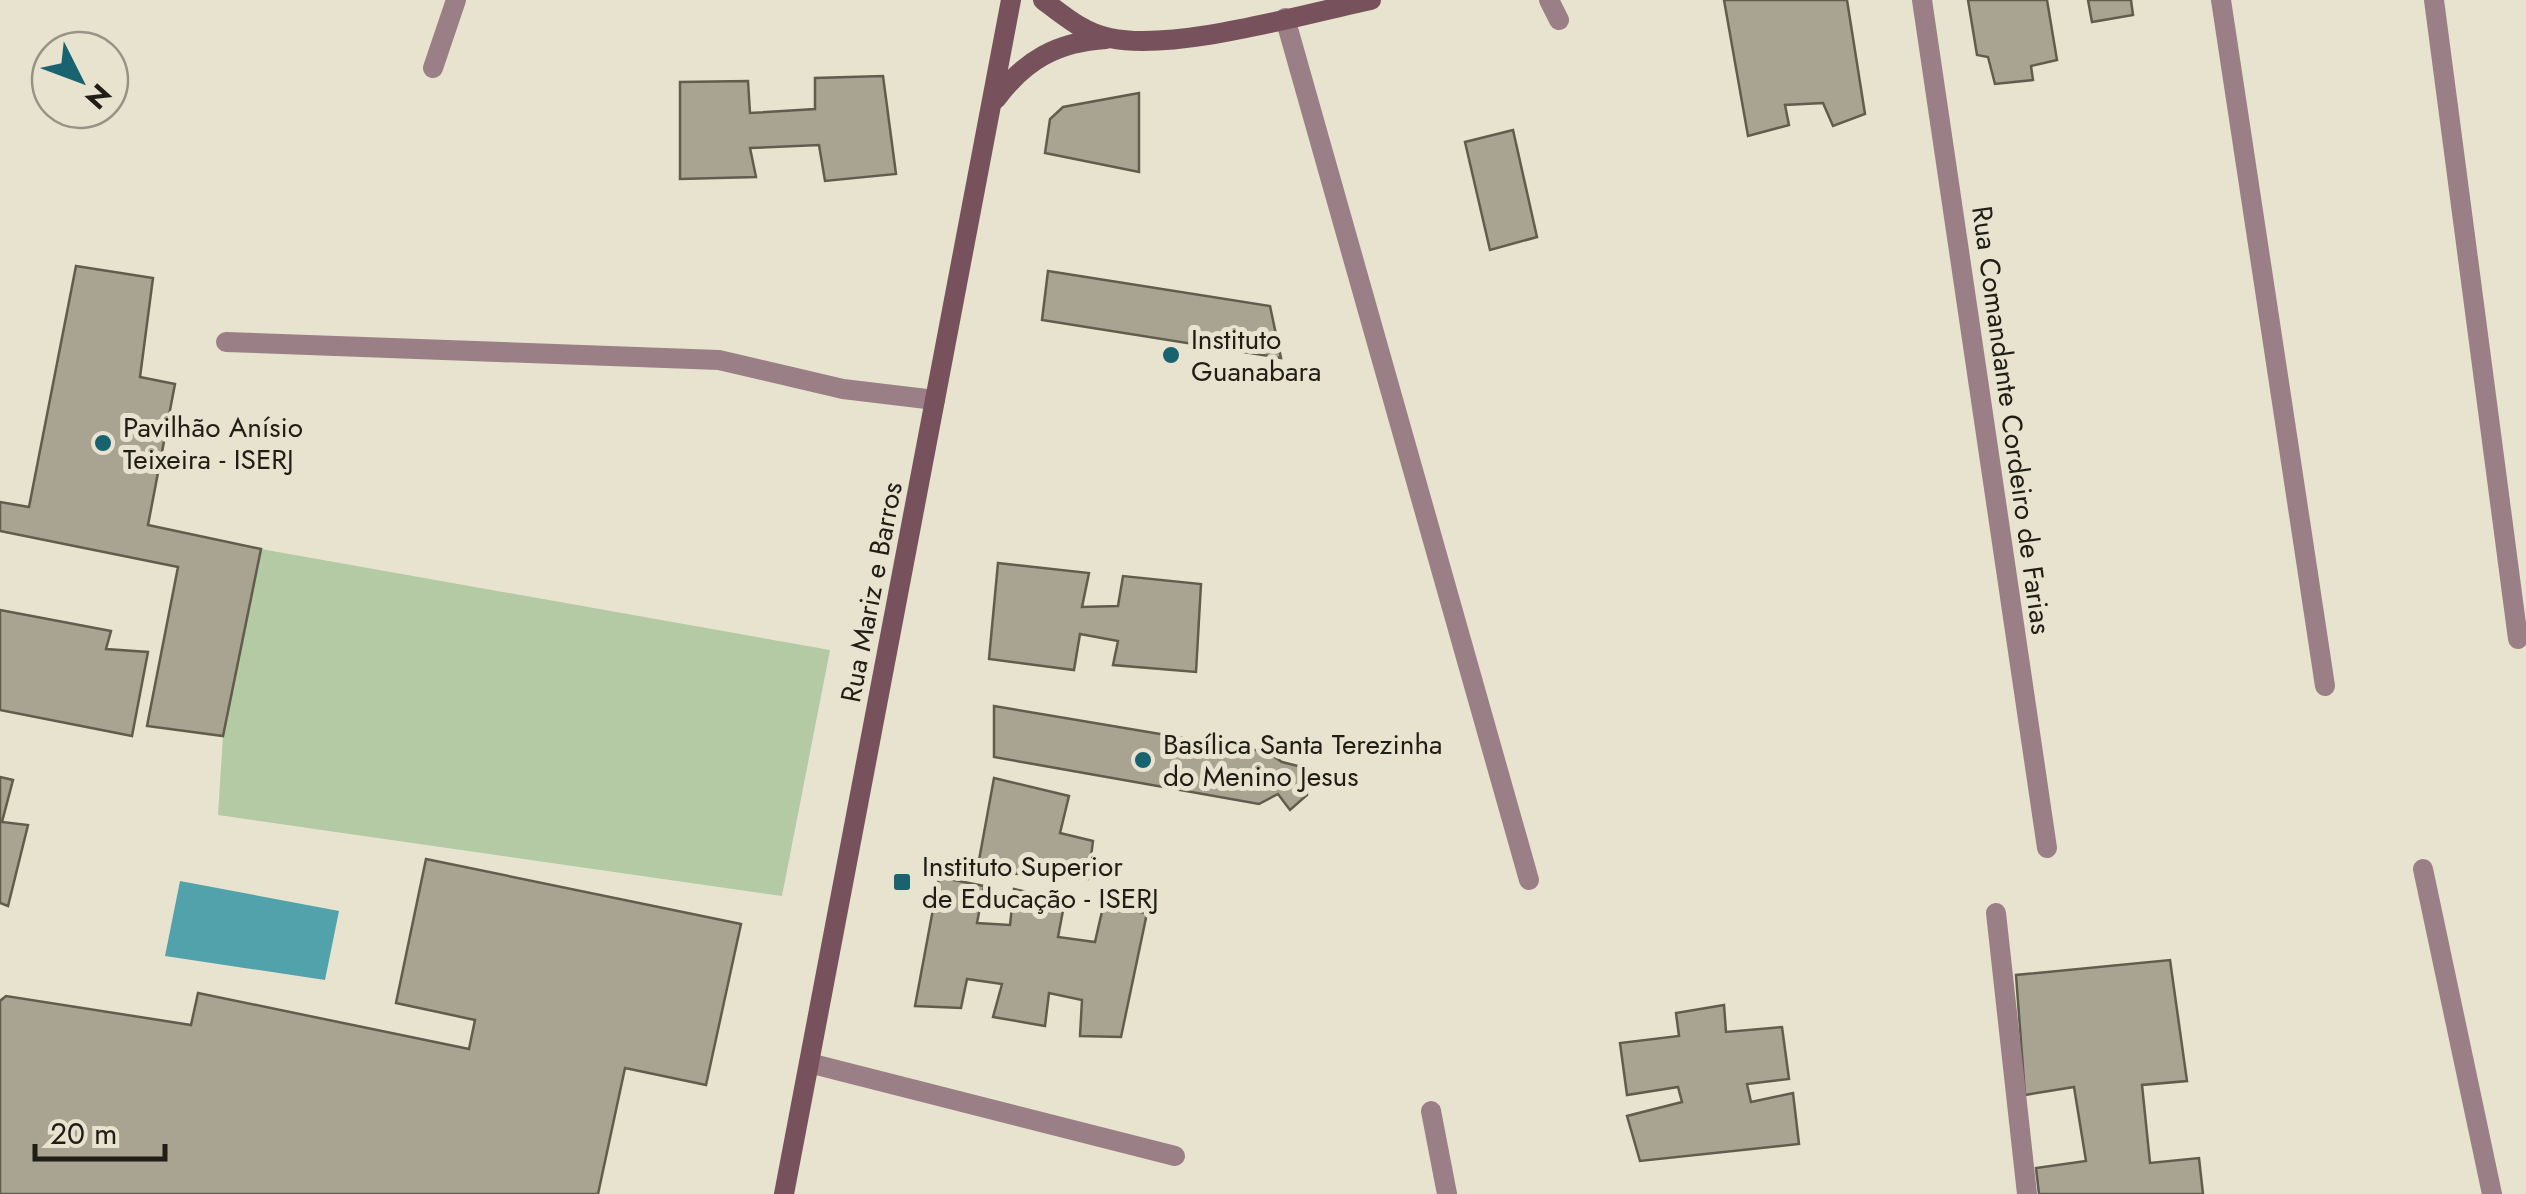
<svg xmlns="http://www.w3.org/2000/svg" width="2526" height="1194" font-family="Jost,sans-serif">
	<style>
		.green { fill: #b3caa5 }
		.water { fill: #52a2ac }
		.building { fill: #a9a491; stroke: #615c4b; stroke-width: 2.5 }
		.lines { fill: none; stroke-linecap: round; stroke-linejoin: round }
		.lane { stroke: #9b7f86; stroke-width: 20 }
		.street { stroke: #9b7f86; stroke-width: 20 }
		.secondary { stroke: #77515b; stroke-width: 20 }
		.poi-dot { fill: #196270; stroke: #e8e3cf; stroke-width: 4 }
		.labels { text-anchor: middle; stroke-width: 10; stroke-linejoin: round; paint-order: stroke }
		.poi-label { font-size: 28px; fill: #1f1d16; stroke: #e8e3cf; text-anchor: start }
		.street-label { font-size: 28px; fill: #1f1d16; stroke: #e8e3cf }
	</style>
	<rect width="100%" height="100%" fill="#e8e3cf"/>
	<!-- green -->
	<polygon class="green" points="261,549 830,650 782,896 218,815 223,736"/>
	<!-- water -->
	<polygon class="water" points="180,881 339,911 325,980 165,956"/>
	<!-- building -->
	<g class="building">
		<polygon points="1724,0 1847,0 1865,114 1833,126 1823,103 1785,105 1789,125 1748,136"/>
		<polygon points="1968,0 2047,0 2057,60 2031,66 2033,80 1995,84 1988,57 1977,55"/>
		<polygon points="2088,0 2131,0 2133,15 2092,22"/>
		<polygon points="883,76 896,174 825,181 819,145 750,148 756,177 680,179 680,82 748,81 750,113 815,109 815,78"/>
		<polygon points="1139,93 1139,172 1045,153 1050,119 1063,107"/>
		<polygon points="1513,130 1537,237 1490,250 1465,142"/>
		<polygon points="76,266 153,278 140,377 175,384 148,525 261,549 223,736 147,726 178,567 0,531 0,502 29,507"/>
		<polygon points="1048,271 1270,306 1281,358 1042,320"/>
		<polygon points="998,563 1089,573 1082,607 1118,606 1123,576 1201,584 1196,672 1113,665 1118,641 1080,634 1074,670 989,659"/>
		<polygon points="0,610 111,631 106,649 148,652 132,736 0,710"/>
		<polygon points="994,706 1267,752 1282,762 1306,768 1307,795 1290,810 1278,794 1259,804 994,757"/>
		<polygon points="0,777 13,780 2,822 28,825 8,906 0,903"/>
		<polygon points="994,778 1069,796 1060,833 1093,841 1088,879 977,871"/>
		<polygon points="426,859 741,924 706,1085 625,1068 598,1194 0,1194 0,1001 6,996 191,1025 198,993 469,1049 475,1020 396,1003"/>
		<polygon points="939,877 984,886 977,923 1010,925 1014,889 1065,900 1058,937 1095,942 1103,907 1147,913 1121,1037 1080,1036 1082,1000 1049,993 1045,1026 993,1017 1002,984 967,979 961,1008 915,1006"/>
		<polygon points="2170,960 2187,1081 2142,1085 2150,1163 2199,1158 2203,1194 2039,1194 2036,1168 2086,1161 2074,1087 2025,1095 2016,975"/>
		<polygon points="1724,1005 1726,1032 1782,1027 1789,1079 1747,1084 1751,1102 1793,1093 1799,1144 1640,1161 1627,1116 1682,1102 1678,1087 1627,1095 1620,1043 1679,1036 1676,1013"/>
	</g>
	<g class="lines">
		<!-- lane -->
		<g class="lane">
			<polyline points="1549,0 1559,20"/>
			<polyline points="2221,0 2325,686"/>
			<polyline points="2434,0 2518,639"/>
			<polyline points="433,68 456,0"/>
			<polyline points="1996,913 2027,1194"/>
			<polyline points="809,1063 1175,1156"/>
			<polyline points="1431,1111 1447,1194"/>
		</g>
		<!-- street -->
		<g class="street">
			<polyline points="1922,0 2047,848"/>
			<polyline points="1285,18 1529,880"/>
			<polyline points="226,342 719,360 843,389 935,400"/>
			<polyline points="2423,869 2492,1194"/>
		</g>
		<!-- secondary -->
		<g class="secondary">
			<path d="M1043,0C1064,16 1084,33 1110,38C1175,52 1303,14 1371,0"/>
			<path d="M996,99C1025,60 1057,42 1106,39"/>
			<polyline points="784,1194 1011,0"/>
		</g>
	</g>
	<!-- markers -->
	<g class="poi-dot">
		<circle cx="1171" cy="355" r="10"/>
		<circle cx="103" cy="443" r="10"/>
		<circle cx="1143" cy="760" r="10"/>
		<rect x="892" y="872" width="20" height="20" rx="5"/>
	</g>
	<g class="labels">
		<!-- poi labels -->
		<g class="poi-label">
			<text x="1191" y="349">Instituto<tspan x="1191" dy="32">Guanabara</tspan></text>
			<text x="123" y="437">Pavilhão Anísio<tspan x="123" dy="32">Teixeira - ISERJ</tspan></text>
			<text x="1163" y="754">Basílica Santa Terezinha<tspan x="1163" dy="32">do Menino Jesus</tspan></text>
			<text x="922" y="876">Instituto Superior<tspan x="922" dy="32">de Educação - ISERJ</tspan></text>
		</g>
		<!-- street labels -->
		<g class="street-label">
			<text transform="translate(2012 420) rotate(82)" y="10">Rua Comandante Cordeiro de Farias</text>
			<text transform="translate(871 592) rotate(-79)" y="10">Rua Mariz e Barros</text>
		</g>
	</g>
	<!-- north arrow -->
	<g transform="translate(80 80) rotate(132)"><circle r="48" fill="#e8e3cf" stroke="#989485" stroke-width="2.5"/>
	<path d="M0-8L18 38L0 25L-18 38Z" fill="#196270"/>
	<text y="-15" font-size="28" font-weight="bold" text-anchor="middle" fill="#1f1d16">N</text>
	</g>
	<!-- scale -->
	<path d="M35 1144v15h130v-15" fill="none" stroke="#1f1d16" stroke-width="5"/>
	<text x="50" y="1144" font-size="30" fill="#1f1d16" stroke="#e8e3cf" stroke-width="8" paint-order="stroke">20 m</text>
</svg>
